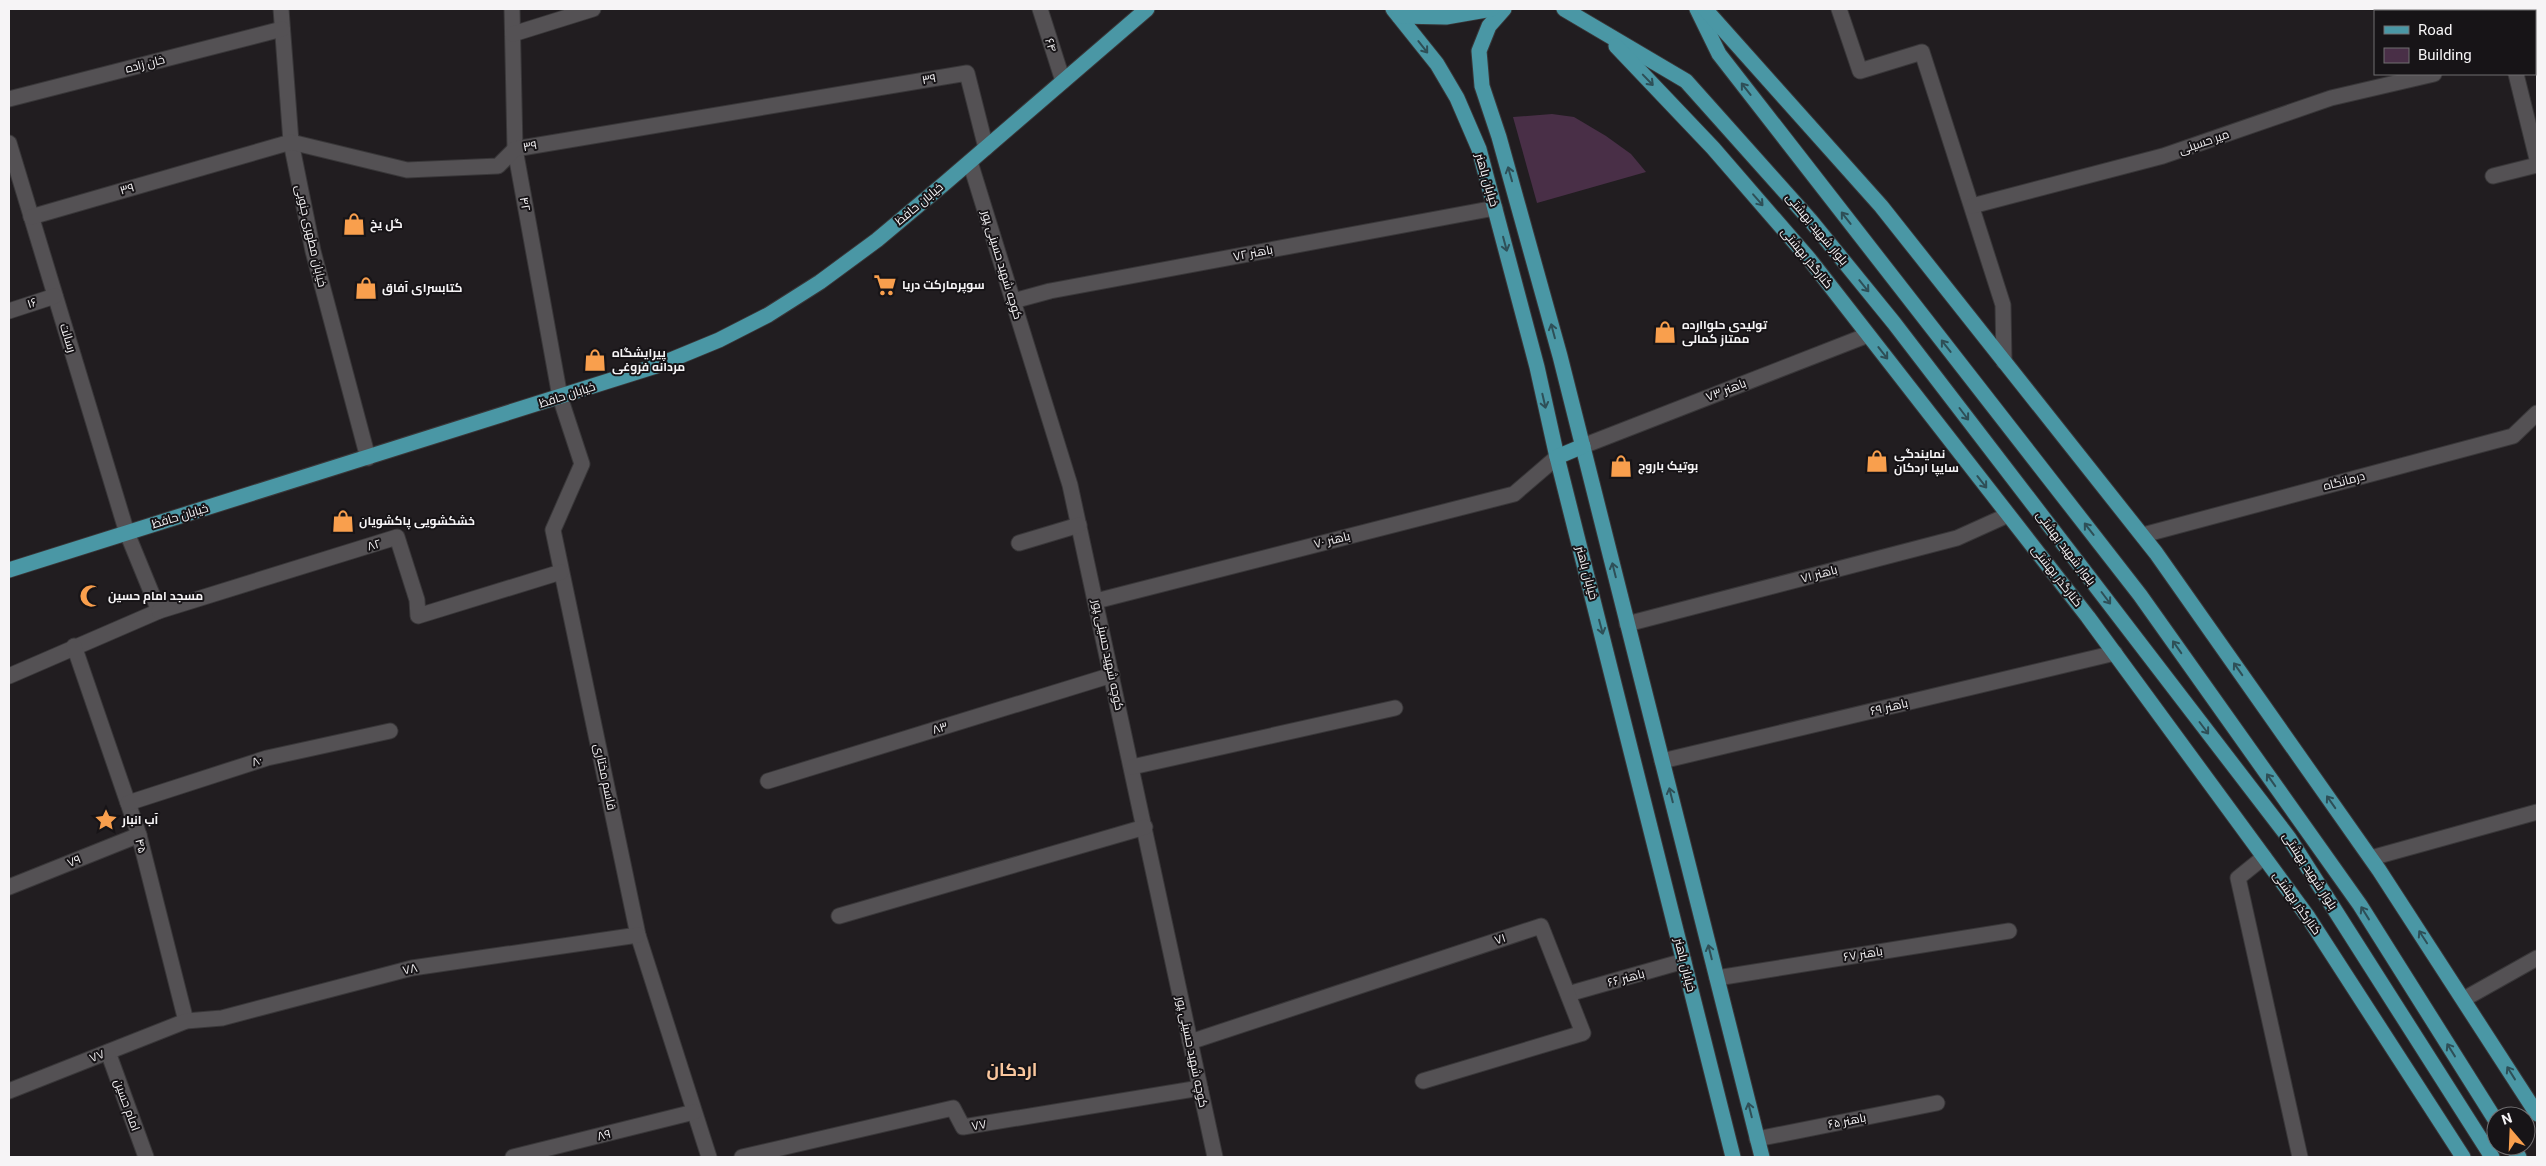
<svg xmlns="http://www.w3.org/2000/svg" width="2546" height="1166" font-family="Roboto,Cairo,sans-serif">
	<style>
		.building { fill: #492f47 }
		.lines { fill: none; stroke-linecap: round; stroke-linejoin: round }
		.minor-casing { stroke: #393739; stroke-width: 17 }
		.major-casing { stroke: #393739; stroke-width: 17 }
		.minor { stroke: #545154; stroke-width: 15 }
		.major { stroke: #4a97a5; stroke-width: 15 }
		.oneway { stroke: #2e4f57 }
		.labels { text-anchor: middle; stroke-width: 4; stroke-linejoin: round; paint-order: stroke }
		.street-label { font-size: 12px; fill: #f6f4f6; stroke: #171417 }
		.poi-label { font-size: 12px; font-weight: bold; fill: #f6f4f6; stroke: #171417; text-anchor: start }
		.district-label { font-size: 18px; font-weight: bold; fill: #fac79e; stroke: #171417 }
	</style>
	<rect width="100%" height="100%" fill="#211d20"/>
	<!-- building -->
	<polygon class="building" points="1552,114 1574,117 1606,136 1631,154 1646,172 1537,203 1513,117"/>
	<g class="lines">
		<defs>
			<g id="minor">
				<polyline points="281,9 291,142 313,251 368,458"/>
				<polyline points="512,9 515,149 560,397 582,464 553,530 638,935 709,1157"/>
				<polyline points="1040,9 1063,81"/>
				<polyline points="1839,9 1860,71 1922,52 2003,305 2004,362"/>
				<polyline points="513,34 593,9"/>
				<polyline points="2516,74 2537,159"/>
				<polyline points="9,99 282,29"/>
				<polyline points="9,143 127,533 159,611 9,676"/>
				<polyline points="970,162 1070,485 1215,1157"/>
				<polyline points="2493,176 2537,165"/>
				<polyline points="1972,206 2163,156 2331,98 2434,74"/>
				<polyline points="31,217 291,142 407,170 498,166 515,149 967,73 986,148"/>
				<polyline points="1013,301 1050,291 1495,208"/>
				<polyline points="9,311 55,296"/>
				<polyline points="1583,446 1868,335"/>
				<polyline points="2143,535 2513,436 2537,413"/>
				<polyline points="1019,543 1079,525"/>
				<polyline points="1096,601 1514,494 1557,457"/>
				<polyline points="159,611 397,537 417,600 418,616 561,572"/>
				<polyline points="1627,624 1957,538 2008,515"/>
				<polyline points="74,646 139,835 186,1021"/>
				<polyline points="1662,761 2115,653"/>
				<polyline points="1132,767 1395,708"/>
				<polyline points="768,781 1112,675"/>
				<polyline points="128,803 267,758 390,731"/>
				<polyline points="2264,857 2238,878 2300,1157"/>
				<polyline points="2371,858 2537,812"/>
				<polyline points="9,887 139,835"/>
				<polyline points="839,916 1145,827"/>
				<polyline points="1717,978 2009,931"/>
				<polyline points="1568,994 1684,961"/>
				<polyline points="2464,999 2537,958"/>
				<polyline points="1190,1042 1541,926 1583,1033 1423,1081"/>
				<polyline points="108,1052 146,1157"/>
				<polyline points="9,1091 186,1021 222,1018 412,968 638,935"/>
				<polyline points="1757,1139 1937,1103"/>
				<polyline points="513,1157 694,1112"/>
				<polyline points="742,1157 953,1108 963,1127 1200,1088"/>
			</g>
			<g id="major">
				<polyline points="1393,9 1437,64 1457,98 1479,149 1537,367 1557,457 1733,1157"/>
				<polyline points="1504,9 1489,26 1479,51 1482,86 1499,137 1560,356 1762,1157"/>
				<polyline points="1564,9 1686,81 1811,221 1894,323 2289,838 2492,1157"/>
				<polyline points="1697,9 1719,54 2140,595 2360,905 2496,1121"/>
				<polyline points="1705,9 1881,206 2156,553 2379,870 2537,1114"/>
				<polyline points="1399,16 1446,17 1492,9"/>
				<polyline points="1616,46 1713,148 1810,260 2088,617 2308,917 2463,1157"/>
				<polyline points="1557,457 1583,446"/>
				<polyline points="9,570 656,366 719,340 768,315 820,282 877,240 945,183 1147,9"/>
				<polyline points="2512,1146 2519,1157"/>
			</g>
		</defs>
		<!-- minor casing -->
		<use href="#minor" class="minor-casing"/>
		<!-- major casing -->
		<use href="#major" class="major-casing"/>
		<!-- minor -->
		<use href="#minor" class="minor"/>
		<!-- major -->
		<use href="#major" class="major"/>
	</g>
	<!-- one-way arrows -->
	<defs><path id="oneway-shaft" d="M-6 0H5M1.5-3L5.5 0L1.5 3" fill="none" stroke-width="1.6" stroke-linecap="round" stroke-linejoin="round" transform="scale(1.25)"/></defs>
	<g class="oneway">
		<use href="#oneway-shaft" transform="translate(1423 47) rotate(52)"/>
		<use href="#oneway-shaft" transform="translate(1648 80) rotate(46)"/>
		<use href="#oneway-shaft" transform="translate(1746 89) rotate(-128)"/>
		<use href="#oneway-shaft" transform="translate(1510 174) rotate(-106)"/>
		<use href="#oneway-shaft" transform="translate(1758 200) rotate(49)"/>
		<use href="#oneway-shaft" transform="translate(1846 218) rotate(-128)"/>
		<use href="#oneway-shaft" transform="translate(1505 244) rotate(75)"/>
		<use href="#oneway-shaft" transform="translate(1864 286) rotate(51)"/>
		<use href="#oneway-shaft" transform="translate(1553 331) rotate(-105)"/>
		<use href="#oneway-shaft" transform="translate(1946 346) rotate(-128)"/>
		<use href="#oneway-shaft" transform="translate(1883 353) rotate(52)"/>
		<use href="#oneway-shaft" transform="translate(1544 401) rotate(77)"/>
		<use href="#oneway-shaft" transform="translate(1964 414) rotate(53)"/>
		<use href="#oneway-shaft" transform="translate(1982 482) rotate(52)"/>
		<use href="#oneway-shaft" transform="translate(2089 529) rotate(-128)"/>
		<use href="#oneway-shaft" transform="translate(1614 570) rotate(-104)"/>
		<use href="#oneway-shaft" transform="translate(2106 598) rotate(53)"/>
		<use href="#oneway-shaft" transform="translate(1601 627) rotate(75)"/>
		<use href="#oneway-shaft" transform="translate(2177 647) rotate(-125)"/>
		<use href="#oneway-shaft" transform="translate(2238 669) rotate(-125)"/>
		<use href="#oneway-shaft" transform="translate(2204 728) rotate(53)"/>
		<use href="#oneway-shaft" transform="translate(2271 780) rotate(-125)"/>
		<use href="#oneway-shaft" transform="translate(1671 795) rotate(-104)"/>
		<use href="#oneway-shaft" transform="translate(2331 802) rotate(-125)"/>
		<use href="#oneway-shaft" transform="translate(2365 913) rotate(-122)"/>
		<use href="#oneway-shaft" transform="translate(2423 937) rotate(-123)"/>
		<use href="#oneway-shaft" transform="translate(1710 952) rotate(-104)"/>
		<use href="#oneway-shaft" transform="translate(2451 1050) rotate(-122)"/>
		<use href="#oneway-shaft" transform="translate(2511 1073) rotate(-122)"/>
		<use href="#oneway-shaft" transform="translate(1750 1110) rotate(-104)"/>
	</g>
	<!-- icons -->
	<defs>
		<symbol id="shop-bare" viewBox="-9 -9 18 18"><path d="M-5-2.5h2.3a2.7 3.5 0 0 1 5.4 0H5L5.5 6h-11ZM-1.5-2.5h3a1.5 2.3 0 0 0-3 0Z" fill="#f99f4d" stroke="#171417" stroke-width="2.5" paint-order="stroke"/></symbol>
		<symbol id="supermarket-bare" viewBox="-9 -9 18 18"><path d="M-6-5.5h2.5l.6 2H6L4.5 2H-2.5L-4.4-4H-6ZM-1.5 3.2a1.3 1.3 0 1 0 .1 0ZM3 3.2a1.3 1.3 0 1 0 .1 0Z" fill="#f99f4d" stroke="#171417" stroke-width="2.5" paint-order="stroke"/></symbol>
		<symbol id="mosque-bare" viewBox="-9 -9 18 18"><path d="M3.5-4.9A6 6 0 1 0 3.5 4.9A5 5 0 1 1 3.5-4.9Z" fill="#f99f4d" stroke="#171417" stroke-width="2.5" paint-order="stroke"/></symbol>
		<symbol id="sight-bare" viewBox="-9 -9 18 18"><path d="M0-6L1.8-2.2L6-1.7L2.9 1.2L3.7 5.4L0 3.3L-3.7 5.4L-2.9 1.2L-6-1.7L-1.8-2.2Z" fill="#f99f4d" stroke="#171417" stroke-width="2.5" paint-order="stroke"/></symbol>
	</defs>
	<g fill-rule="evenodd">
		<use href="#shop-bare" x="338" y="208" width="32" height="32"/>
		<use href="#supermarket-bare" x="869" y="269" width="32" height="32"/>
		<use href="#shop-bare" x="350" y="272" width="32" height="32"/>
		<use href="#shop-bare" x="1649" y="316" width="32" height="32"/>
		<use href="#shop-bare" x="579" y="344" width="32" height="32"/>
		<use href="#shop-bare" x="1861" y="445" width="32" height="32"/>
		<use href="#shop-bare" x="1605" y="450" width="32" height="32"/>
		<use href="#shop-bare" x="327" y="505" width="32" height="32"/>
		<use href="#mosque-bare" x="75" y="580" width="32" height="32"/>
		<use href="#sight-bare" x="90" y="804" width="32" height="32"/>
	</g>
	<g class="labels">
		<!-- street labels -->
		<g class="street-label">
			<text transform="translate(1051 45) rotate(72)" y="4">۶۴</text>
			<text transform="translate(145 64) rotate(-14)" y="4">خان زاده</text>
			<text transform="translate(929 79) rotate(-10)" y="4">۳۹</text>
			<text transform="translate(2204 142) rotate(-19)" y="4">میر حسینی</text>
			<text transform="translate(530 146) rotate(-10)" y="4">۳۹</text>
			<text transform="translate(1487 180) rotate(74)" y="4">خیابان باهنر</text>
			<text transform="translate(127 189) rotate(-16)" y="4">۳۹</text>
			<text transform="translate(525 204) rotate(80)" y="4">۴۲</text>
			<text transform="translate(919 204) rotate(-40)" y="4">خیابان حافظ</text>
			<text transform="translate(1817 229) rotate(50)" y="4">بلوار شهید بهشتی</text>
			<text transform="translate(311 236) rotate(77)" y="4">خیابان مطهری جنوبی</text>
			<text transform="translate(1253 253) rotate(-11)" y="4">باهنر ۷۲</text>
			<text transform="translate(1807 258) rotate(51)" y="4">کنارگذر بهشتی</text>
			<text transform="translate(1002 265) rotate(73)" y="4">کوچه شهید حسینی ‍پور</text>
			<text transform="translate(32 303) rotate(-18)" y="4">۱۶</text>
			<text transform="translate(68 338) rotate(73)" y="4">رسالت</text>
			<text transform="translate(1726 390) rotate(-21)" y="4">باهنر ۷۳</text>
			<text transform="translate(567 395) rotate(-18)" y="4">خیابان حافظ</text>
			<text transform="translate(2344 481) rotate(-15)" y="4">درمانگاه</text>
			<text transform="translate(180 516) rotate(-17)" y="4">خیابان حافظ</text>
			<text transform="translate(1332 540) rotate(-14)" y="4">باهنر ۷۰</text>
			<text transform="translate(374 545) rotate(-17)" y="4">۸۲</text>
			<text transform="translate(2066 548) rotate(53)" y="4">بلوار شهید بهشتی</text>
			<text transform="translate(1587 573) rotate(75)" y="4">خیابان باهنر</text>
			<text transform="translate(1819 574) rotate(-15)" y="4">باهنر ۷۱</text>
			<text transform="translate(2057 576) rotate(52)" y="4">کنارگذر بهشتی</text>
			<text transform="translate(1108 655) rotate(78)" y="4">کوچه شهید حسینی ‍پور</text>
			<text transform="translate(1889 707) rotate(-13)" y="4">باهنر ۶۹</text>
			<text transform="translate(940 728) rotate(-17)" y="4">۸۳</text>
			<text transform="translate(257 761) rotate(-18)" y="4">۸۰</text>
			<text transform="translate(605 777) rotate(78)" y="4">قاسم مختاری</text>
			<text transform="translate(141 846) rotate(75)" y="4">۴۵</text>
			<text transform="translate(74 861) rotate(-22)" y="4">۷۹</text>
			<text transform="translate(2310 871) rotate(57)" y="4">بلوار شهید بهشتی</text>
			<text transform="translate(2297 903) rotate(55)" y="4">کنارگذر بهشتی</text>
			<text transform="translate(1500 939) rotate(-18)" y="4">۷۱</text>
			<text transform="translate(1863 954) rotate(-9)" y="4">باهنر ۶۷</text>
			<text transform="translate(1685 965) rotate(76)" y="4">خیابان باهنر</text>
			<text transform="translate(410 969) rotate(-12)" y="4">۷۸</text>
			<text transform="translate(1626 978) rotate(-15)" y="4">باهنر ۶۶</text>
			<text transform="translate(1192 1052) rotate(78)" y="4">کوچه شهید حسینی ‍پور</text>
			<text transform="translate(97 1056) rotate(-22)" y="4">۷۷</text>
			<text transform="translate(127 1105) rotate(70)" y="4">امام حسین</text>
			<text transform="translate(1847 1121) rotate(-11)" y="4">باهنر ۶۵</text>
			<text transform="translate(979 1125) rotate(-10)" y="4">۷۷</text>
			<text transform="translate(604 1135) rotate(-14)" y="4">۸۹</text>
		</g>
		<!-- poi labels -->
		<g class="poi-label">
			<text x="370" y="228">گل یخ</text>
			<text x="902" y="289">سوپرمارکت دریا</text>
			<text x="382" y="292">کتابسرای آفاق</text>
			<text x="1682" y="329">تولیدی حلواارده<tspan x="1682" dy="14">ممتاز کمالی</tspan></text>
			<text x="612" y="357">پیرایشگاه<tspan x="612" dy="14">مردانه فروغی</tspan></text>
			<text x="1894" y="458">نمایندگی<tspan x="1894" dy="14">سایپا اردکان</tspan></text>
			<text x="1638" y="470">بوتیک باروج</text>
			<text x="359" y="525">خشکشویی پاکشویان</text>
			<text x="108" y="600">مسجد امام حسین</text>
			<text x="122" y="824">آب انبار</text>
		</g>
		<!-- district labels -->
		<g class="district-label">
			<text x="1012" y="1076">اردکان</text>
		</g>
	</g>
	<!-- border -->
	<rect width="2546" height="1166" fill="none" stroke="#f6f4f6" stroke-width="20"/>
	<!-- legend -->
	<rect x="2374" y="10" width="162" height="65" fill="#171417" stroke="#706e70"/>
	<rect x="2384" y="26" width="25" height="8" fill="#4a97a5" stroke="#706e70"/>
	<text x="2418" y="35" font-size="15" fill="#f6f4f6">Road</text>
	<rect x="2384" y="48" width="25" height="15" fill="#492f47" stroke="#706e70"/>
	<text x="2418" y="60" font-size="15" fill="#f6f4f6">Building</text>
	<!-- north arrow -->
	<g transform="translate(2511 1131) rotate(341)"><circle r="24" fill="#171417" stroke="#706e70"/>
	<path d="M0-4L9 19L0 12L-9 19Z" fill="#f99f4d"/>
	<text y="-8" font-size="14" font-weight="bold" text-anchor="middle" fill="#f6f4f6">N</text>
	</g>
</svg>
